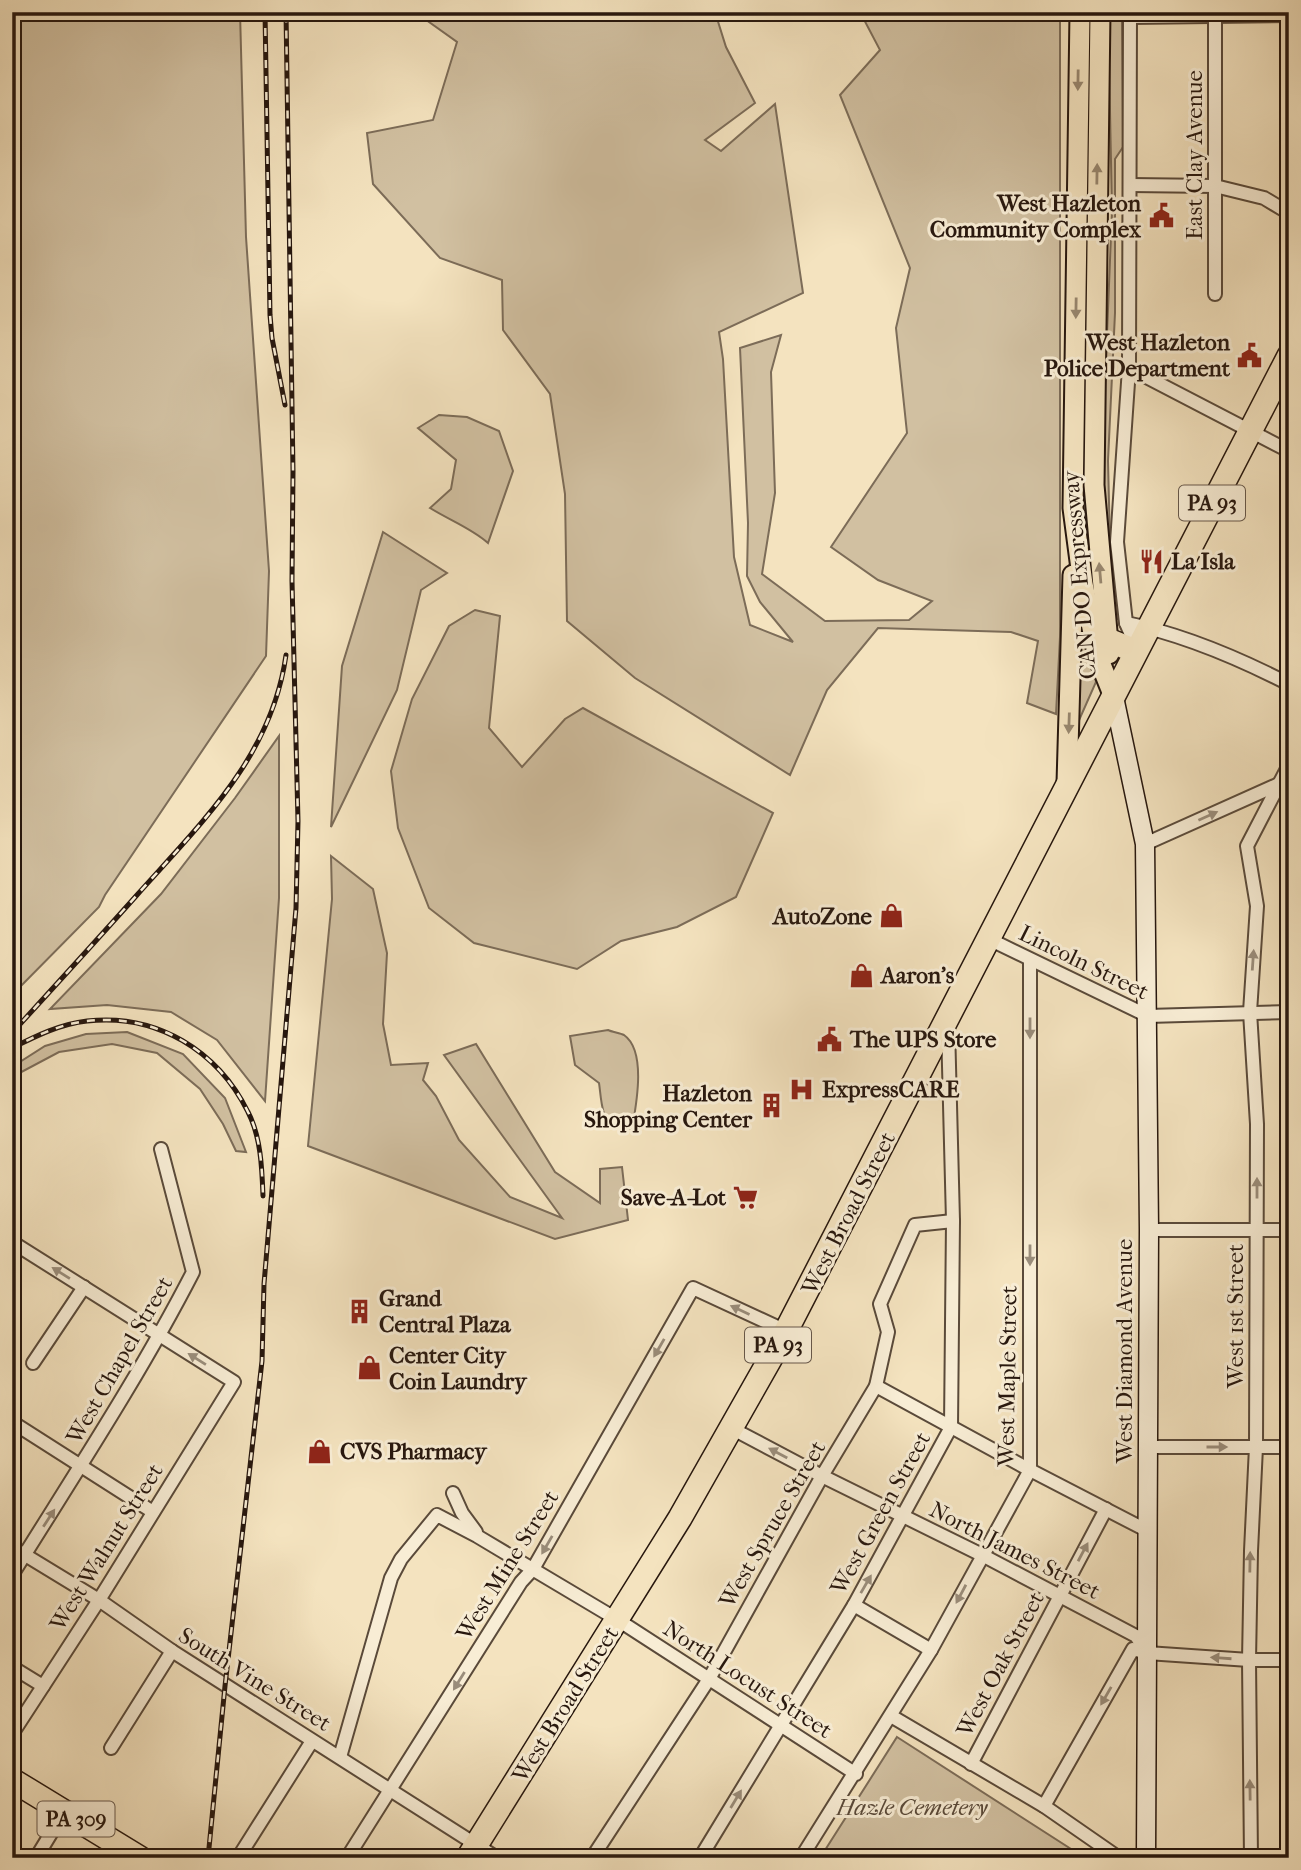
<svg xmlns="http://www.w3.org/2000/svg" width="1301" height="1870" font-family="'IM FELL French Canon',serif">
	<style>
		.green { fill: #d1c0a1; stroke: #7c6c58; stroke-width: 2 }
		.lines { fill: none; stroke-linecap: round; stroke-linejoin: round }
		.street-casing { stroke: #5a4a3a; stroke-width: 16 }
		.secondary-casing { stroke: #27170e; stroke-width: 21 }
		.primary-casing { stroke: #27170e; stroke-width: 23 }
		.highway-casing { stroke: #27170e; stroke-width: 26 }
		.street { stroke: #f8edd5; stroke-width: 12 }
		.secondary { stroke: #f8edd5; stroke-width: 18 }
		.primary { stroke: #f4e3bf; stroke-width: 19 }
		.highway { stroke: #f4e3bf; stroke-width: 23 }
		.rail-casing { stroke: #27170e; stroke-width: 5 }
		.rail { stroke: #f8edd5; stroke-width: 2.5; stroke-dasharray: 8; stroke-linecap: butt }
		.oneway { fill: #98876f }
		.oneway2 { fill: #9a8d7b }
		.labels { text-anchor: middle; stroke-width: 6; stroke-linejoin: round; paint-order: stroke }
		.shield { fill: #f8edd5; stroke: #66574a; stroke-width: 2 }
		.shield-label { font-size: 21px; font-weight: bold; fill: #27170e }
		.street-label { font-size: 23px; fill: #27170e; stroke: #f8edd5 }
		.poi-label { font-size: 23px; font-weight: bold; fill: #27170e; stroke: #f8edd5; text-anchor: start }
		.park-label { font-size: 23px; font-style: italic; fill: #5a4a3a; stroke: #f8edd5 }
	</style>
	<rect width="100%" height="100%" fill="#f4e3bf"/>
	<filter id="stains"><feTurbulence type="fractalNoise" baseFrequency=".00286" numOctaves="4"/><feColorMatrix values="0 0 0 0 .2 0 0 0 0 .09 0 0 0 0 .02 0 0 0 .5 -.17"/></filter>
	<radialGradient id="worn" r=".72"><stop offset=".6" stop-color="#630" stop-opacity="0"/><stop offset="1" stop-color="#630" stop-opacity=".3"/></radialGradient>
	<!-- green -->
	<g class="green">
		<polygon points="12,12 240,12 246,237 269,571 266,656 105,895 99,907 12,995"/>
		<polygon points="415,12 715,12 726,47 755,103 705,140 721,151 775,104 803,293 719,332 723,359 734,557 750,625 793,642 760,602 747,576 748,523 740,348 781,335 771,372 775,493 762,574 825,621 909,620 932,601 878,580 831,547 907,433 896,328 910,268 840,95 880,50 860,12 1060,12 1060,637 1056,714 1027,703 1038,641 1011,632 878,628 827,690 790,775 635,678 567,621 565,494 550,394 503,330 502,280 440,258 373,184 367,133 433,120 457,42"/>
		<polygon points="1085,12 1091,12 1085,444 1089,545 1095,595 1090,583 1082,498"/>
		<polygon points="1108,12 1122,12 1122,28 1123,147 1115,159 1115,313 1108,461 1111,584 1117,619 1113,620 1105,546 1103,432 1112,211"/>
		<path d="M439,415L467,417L499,431L513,471L488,543C471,528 449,520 430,508L451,489L456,460L418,428Z"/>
		<polygon points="383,532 447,573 421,590 397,690 331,827 342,666"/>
		<polygon points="1080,603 1096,682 1076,727"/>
		<polygon points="475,610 500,616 489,728 522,767 565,719 583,708 773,813 736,897 677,927 621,941 577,969 474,943 429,908 398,828 391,771 412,699 449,626"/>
		<polygon points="279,736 279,898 265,1101 217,1040 171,1012 107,1005 50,1009 161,894 235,798"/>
		<polygon points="331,856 373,889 387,953 383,1024 391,1065 428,1063 423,1080 436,1096 459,1140 510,1197 562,1218 444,1055 476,1044 555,1172 600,1203 600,1169 622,1167 628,1220 555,1239 308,1146 332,899"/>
		<path d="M608,1030C612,1032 620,1033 624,1035C647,1051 636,1106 632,1129C627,1128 619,1129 614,1127C601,1121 601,1095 599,1083L575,1065L570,1036Z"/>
		<polygon points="127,1032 183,1054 225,1098 246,1152 236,1151 223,1124 200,1089 157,1053 112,1044 59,1052 12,1077 12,1067 45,1046 86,1034"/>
		<polygon points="897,1737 1085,1858 820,1858"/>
	</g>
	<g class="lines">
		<defs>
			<g id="street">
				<polyline points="1130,12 1129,368 1117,542 1126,623 1137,648"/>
				<polyline points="1130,17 1289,15"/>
				<polyline points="1130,185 1215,186 1264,198 1289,213"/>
				<polyline points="1215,294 1215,12"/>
				<polyline points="1129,368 1289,451"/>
				<path d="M1126,623C1183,634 1238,658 1289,684"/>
				<polyline points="1145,844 1279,784"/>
				<polyline points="989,939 1148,1016 1289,1012"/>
				<polyline points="1149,1230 1289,1230"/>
				<polyline points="12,1242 234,1382 99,1600 12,1734"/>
				<polyline points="33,1363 84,1287"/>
				<polyline points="876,1386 1030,1470 1148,1531"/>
				<polyline points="12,1422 153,1512"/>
				<polyline points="731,1428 822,1476 982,1555 1136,1636 1147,1653"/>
				<polyline points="1148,1447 1289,1447"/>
				<polyline points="453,1493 462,1513 476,1532"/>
				<polyline points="12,1547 99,1600 172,1651 497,1858"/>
				<path d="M12,1575C74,1475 139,1377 193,1272L161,1149"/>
				<polyline points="854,1605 931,1650"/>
				<polyline points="12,1667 43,1686"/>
				<polyline points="891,1716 1044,1806 1119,1858"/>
				<polyline points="111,1748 172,1651"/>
				<polyline points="340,1757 391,1578 401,1559 437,1515 477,1536 618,1620 856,1774"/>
				<polyline points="971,1764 1106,1509"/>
				<polyline points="1044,1806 1133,1649 1147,1653 1249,1660 1289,1660"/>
				<polyline points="36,1858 64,1812"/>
				<polyline points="238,1858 312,1741"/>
				<polyline points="347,1858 521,1582 533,1569 693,1288 786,1331"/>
				<polyline points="592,1858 709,1679 822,1476 876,1386 888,1332 880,1304 915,1225 953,1221"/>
				<polyline points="700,1858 854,1605 951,1427 953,1221 948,1027"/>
				<polyline points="801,1858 931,1650 1030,1470 1030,960"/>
				<polyline points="1251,1858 1249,1660 1251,1551 1256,1447 1257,1124 1250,1012 1257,906 1247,846 1289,765"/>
			</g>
			<polyline id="secondary" points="1114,697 1145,844 1149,1230 1146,1858"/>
			<g id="primary">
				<polyline points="1080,12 1073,508 1083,584 1098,657 1114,697"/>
				<polyline points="1100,12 1094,485 1109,654"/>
				<polyline points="1067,783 1073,575"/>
			</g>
			<g id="highway">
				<polyline points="1108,640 1135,651"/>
				<polyline points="12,1780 140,1858"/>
				<polyline points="468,1858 680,1518 786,1331 1289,356"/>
			</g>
		</defs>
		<!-- street casing -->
		<use href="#street" class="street-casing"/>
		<!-- secondary casing -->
		<use href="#secondary" class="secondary-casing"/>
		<!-- primary casing -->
		<use href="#primary" class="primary-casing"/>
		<!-- highway casing -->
		<use href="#highway" class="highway-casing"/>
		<!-- street -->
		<use href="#street" class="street"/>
		<!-- secondary -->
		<use href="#secondary" class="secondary"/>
		<!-- primary -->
		<use href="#primary" class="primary"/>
		<!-- highway -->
		<use href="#highway" class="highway"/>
		<defs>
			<g id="rail">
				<polyline points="265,12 270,315 272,338 285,405"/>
				<path d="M12,1033C54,987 96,941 137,895C202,822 272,756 286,655"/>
				<path d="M12,1048C36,1036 60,1024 87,1021C157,1013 218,1051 248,1112C261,1137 262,1169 263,1196"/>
				<polyline points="208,1858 225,1686 262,1361 264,1284 296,908 298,821 292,581 293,471 286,12"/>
			</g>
		</defs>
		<!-- rail casing -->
		<use href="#rail" class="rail-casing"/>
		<!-- rail -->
		<use href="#rail" class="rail"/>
	</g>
	<!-- one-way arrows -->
	<defs><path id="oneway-solid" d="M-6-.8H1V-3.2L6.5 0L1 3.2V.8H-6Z" transform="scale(1.75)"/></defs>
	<g class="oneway">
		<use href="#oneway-solid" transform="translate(1078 80) rotate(91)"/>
		<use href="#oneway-solid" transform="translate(1097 174) rotate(-89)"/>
		<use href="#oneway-solid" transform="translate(1076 308) rotate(91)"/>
		<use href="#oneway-solid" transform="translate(1100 573) rotate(-95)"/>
		<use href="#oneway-solid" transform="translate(1069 723) rotate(92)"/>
	</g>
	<g class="oneway2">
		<use href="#oneway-solid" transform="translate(1208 816) rotate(-24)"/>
		<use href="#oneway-solid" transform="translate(1253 960) rotate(-86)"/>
		<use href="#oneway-solid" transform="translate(1030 1028) rotate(90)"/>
		<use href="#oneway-solid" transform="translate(1257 1188) rotate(-90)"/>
		<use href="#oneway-solid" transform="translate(1030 1255) rotate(90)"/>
		<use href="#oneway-solid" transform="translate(61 1273) rotate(-148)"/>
		<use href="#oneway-solid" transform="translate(740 1310) rotate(-155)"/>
		<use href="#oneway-solid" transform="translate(659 1348) rotate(120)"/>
		<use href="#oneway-solid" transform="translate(197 1359) rotate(-148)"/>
		<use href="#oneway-solid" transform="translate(1217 1447)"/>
		<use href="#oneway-solid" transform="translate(778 1453) rotate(-152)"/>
		<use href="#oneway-solid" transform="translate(49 1518) rotate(-57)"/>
		<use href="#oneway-solid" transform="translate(547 1545) rotate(120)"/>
		<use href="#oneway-solid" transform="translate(1083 1552) rotate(-62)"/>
		<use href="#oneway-solid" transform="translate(1250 1562) rotate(-89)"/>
		<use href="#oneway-solid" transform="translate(866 1584) rotate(-60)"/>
		<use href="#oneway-solid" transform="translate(961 1594) rotate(118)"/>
		<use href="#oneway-solid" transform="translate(1221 1658) rotate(-176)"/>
		<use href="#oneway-solid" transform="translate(459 1681) rotate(122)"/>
		<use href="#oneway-solid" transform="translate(1106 1696) rotate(120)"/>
		<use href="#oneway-solid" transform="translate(1250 1790) rotate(-91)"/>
		<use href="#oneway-solid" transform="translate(736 1799) rotate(-59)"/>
	</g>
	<!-- icons -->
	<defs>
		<symbol id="civic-bare" viewBox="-9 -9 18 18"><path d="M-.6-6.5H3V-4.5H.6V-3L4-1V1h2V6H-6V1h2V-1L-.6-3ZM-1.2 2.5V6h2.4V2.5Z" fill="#8f2418" stroke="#f8edd5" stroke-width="2.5" paint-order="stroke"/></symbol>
		<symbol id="restaurant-bare" viewBox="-9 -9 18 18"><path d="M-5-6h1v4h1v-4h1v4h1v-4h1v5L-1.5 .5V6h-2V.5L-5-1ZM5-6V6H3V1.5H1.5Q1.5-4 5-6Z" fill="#8f2418" stroke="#f8edd5" stroke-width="2.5" paint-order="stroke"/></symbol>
		<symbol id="shop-bare" viewBox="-9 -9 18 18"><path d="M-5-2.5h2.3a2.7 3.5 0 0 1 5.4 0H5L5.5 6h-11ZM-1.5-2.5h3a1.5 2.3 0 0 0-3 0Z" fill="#8f2418" stroke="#f8edd5" stroke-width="2.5" paint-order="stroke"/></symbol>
		<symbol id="hospital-bare" viewBox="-9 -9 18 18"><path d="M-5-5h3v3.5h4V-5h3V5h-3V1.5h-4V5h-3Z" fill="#8f2418" stroke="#f8edd5" stroke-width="2.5" paint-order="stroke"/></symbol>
		<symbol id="building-bare" viewBox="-9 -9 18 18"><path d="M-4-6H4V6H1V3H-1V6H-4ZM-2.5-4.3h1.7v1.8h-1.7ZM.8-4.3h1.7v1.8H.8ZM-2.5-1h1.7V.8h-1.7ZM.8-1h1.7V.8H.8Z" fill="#8f2418" stroke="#f8edd5" stroke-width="2.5" paint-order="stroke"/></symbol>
		<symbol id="supermarket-bare" viewBox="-9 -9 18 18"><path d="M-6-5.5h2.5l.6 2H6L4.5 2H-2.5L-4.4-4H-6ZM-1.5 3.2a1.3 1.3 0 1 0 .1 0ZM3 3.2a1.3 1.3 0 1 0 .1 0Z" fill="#8f2418" stroke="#f8edd5" stroke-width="2.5" paint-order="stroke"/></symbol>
	</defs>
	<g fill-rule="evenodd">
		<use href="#civic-bare" x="1144" y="198" width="35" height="35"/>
		<use href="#civic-bare" x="1232" y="338" width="35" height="35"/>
		<use href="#restaurant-bare" x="1134" y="544" width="35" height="35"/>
		<use href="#shop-bare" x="874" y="898" width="35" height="35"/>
		<use href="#shop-bare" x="844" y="958" width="35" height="35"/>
		<use href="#civic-bare" x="812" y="1022" width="35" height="35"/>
		<use href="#hospital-bare" x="784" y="1072" width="35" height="35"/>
		<use href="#building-bare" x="754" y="1088" width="35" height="35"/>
		<use href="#supermarket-bare" x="728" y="1180" width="35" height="35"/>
		<use href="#building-bare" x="342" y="1294" width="35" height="35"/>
		<use href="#shop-bare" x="352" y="1350" width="35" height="35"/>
		<use href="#shop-bare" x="302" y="1434" width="35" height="35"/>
	</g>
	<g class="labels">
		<!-- shield labels -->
		<g class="shield">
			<rect x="1179" y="485.5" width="66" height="35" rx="5"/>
			<rect x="745" y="1327.5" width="66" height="35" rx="5"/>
			<rect x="37.5" y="1801.5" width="77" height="35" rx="5"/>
		</g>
		<g class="shield-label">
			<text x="1212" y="510">PA 93</text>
			<text x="778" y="1352">PA 93</text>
			<text x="76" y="1826">PA 309</text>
		</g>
		<!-- street labels -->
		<g class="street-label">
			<text transform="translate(1194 155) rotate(-90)" y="8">East Clay Avenue</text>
			<text transform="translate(1079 575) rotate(-95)" y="8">CAN DO Expressway</text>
			<text transform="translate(1084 962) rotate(26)" y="8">Lincoln Street</text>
			<text transform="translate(848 1213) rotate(-63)" y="8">West Broad Street</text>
			<text transform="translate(1235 1316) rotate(-90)" y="8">West 1st Street</text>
			<text transform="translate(1124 1351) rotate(-90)" y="8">West Diamond Avenue</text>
			<text transform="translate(119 1360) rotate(-60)" y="8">West Chapel Street</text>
			<text transform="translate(1007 1376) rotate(-89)" y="8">West Maple Street</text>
			<text transform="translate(880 1513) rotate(-61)" y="8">West Green Street</text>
			<text transform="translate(772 1524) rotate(-60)" y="8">West Spruce Street</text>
			<text transform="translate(106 1547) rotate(-58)" y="8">West Walnut Street</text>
			<text transform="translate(1015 1550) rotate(27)" y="8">North James Street</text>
			<text transform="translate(507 1565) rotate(-58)" y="8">West Mine Street</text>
			<text transform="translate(1000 1664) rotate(-62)" y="8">West Oak Street</text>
			<text transform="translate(255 1679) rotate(32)" y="8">South Vine Street</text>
			<text transform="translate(748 1679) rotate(33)" y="8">North Locust Street</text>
			<text transform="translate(565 1704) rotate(-58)" y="8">West Broad Street</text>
		</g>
		<!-- poi labels -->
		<g class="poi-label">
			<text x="1141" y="211" text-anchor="end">West Hazleton<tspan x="1141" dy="26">Community Complex</tspan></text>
			<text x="1230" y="350" text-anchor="end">West Hazleton<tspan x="1230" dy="26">Police Department</tspan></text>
			<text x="1171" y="569">La Isla</text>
			<text x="872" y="924" text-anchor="end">AutoZone</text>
			<text x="881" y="983">Aaron's</text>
			<text x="850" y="1047">The UPS Store</text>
			<text x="822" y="1097">ExpressCARE</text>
			<text x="752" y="1101" text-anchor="end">Hazleton<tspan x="752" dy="26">Shopping Center</tspan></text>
			<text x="726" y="1205" text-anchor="end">Save-A-Lot</text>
			<text x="379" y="1306">Grand<tspan x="379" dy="26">Central Plaza</tspan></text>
			<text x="389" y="1363">Center City<tspan x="389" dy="26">Coin Laundry</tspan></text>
			<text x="340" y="1459">CVS Pharmacy</text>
		</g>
		<!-- park labels -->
		<g class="park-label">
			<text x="912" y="1815">Hazle Cemetery</text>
		</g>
	</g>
	<!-- margin -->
	<rect width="1301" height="1870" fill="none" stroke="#f4e3bf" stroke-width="42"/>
	<rect x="14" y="14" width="1273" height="1842" fill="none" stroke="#27170e" stroke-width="3.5"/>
	<rect x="21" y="21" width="1259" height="1828" fill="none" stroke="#27170e" stroke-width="2"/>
	<rect width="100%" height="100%" filter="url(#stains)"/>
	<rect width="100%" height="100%" fill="url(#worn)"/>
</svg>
